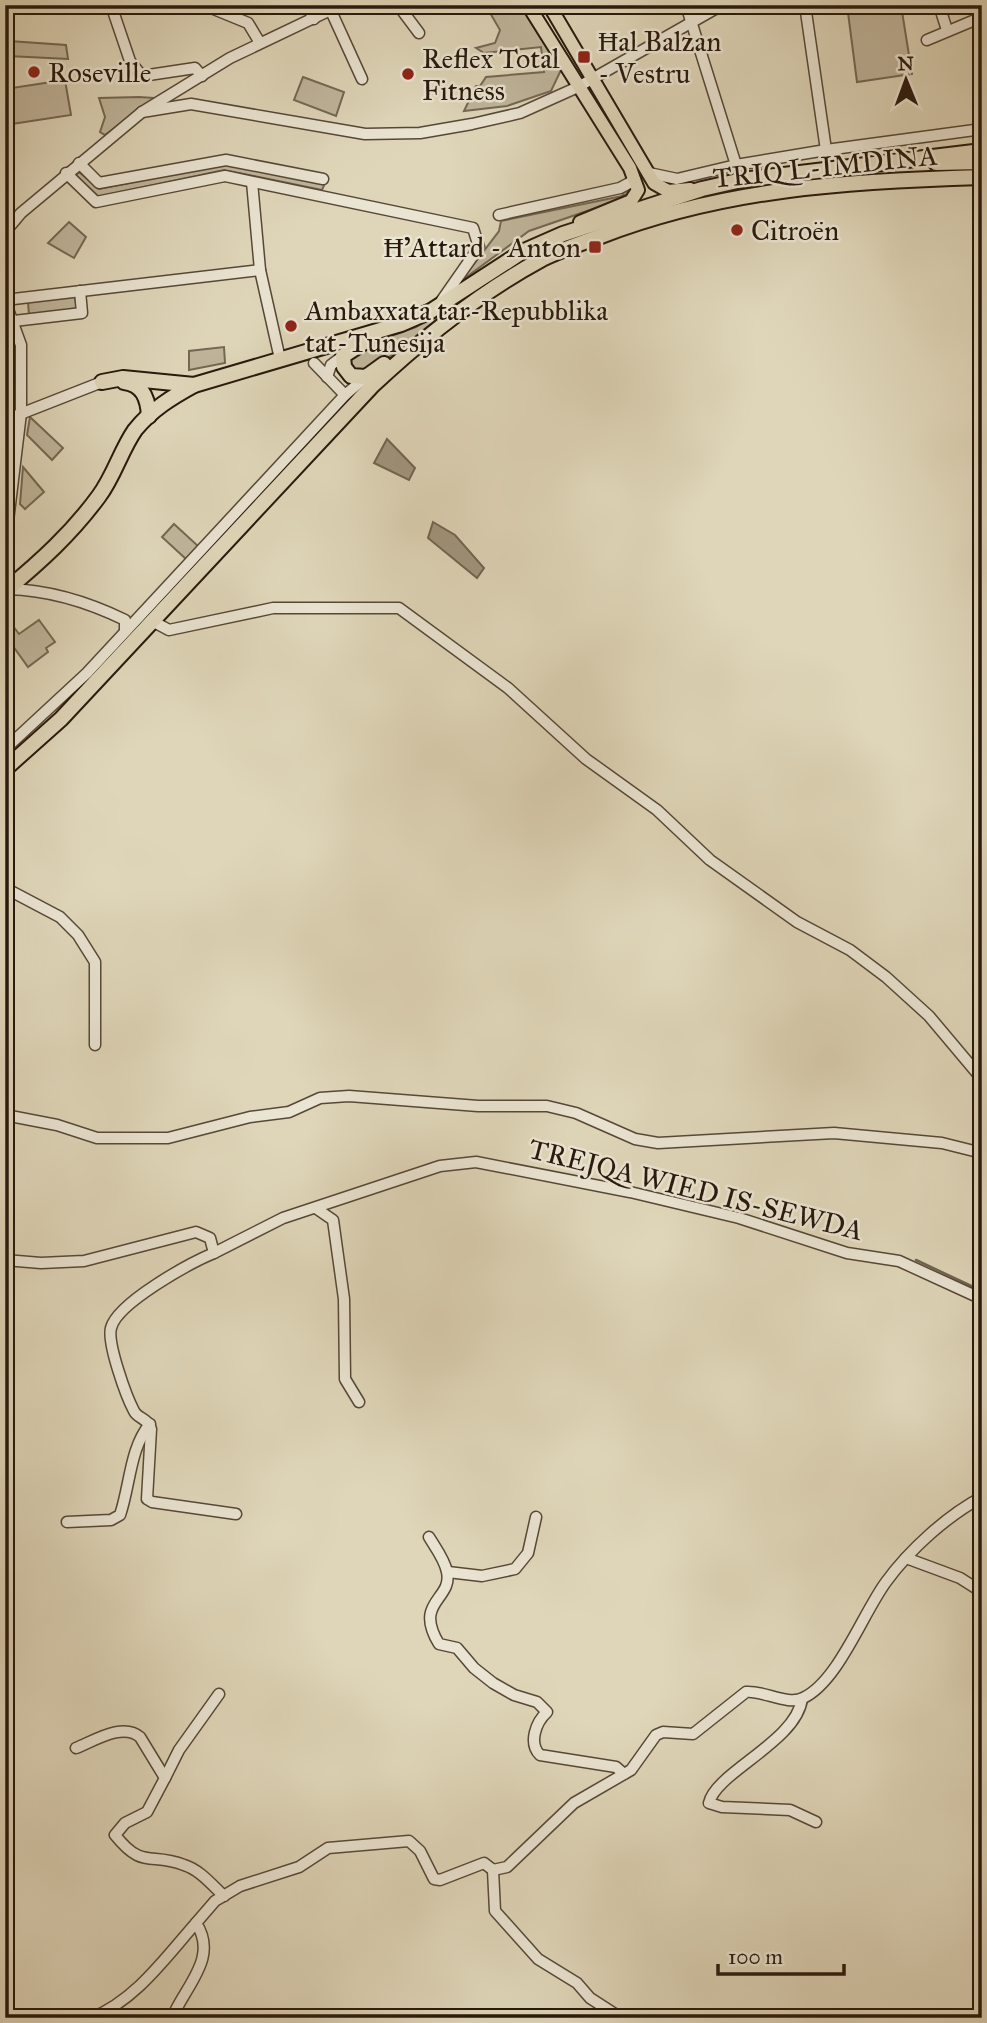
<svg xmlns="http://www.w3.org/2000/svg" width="987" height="2023" font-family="'IM FELL Great Primer',serif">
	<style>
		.green { fill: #c0b69c; stroke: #746854; stroke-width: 2 }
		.water { fill: #a1967e; stroke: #716450; stroke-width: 2 }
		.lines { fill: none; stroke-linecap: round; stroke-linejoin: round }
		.stream { stroke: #716450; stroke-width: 2.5 }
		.minor-casing { stroke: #564837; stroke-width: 13 }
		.major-casing { stroke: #28190c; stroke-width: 16 }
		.highway-casing { stroke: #28190c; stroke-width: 18 }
		.minor { stroke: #eae4d2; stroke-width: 10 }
		.major { stroke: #dfd6b9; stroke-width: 12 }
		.highway { stroke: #dfd6b9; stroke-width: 14 }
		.poi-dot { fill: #8f2418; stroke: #eae4d2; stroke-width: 2.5 }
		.labels { text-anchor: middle; stroke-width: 5; stroke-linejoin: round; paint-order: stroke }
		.poi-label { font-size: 28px; fill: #28190c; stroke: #eae4d2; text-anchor: start }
		.street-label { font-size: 28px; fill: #28190c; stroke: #eae4d2 }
	</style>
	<rect width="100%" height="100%" fill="#dfd6b9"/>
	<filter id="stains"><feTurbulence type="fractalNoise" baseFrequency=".00286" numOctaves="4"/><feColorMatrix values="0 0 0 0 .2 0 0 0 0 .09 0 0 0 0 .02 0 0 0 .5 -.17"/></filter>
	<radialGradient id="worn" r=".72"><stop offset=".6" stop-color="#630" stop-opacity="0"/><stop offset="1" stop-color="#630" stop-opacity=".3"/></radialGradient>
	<!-- green -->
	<g class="green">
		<polygon points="475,5 520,5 561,70 551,91 507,106 464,111 476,86 480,86 486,77 544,72 541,47 484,53 476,48 495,43 500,30 486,6"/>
		<polygon points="847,5 901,5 912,74 857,82"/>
		<polygon points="9,41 66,45 68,59 8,56 5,44"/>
		<polygon points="303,77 344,92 336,116 294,100"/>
		<polygon points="65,80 71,115 5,125 5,89"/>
		<polygon points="139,97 155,98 105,135 100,132 105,117 99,98"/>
		<polygon points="225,164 325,183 322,190 224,170 97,197 75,176 79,172 99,189"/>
		<polygon points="631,191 616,201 529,231 461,281 499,231 501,221 622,196 624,192"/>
		<polygon points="69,222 86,237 74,258 48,243"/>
		<polygon points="489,281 490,283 370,371 354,372 348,365 355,349 416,327"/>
		<polygon points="75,296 77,309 29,315 28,302"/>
		<polygon points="224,347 225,363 189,370 189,351"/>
		<polygon points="30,417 63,448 52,460 27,435"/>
		<polygon points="23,467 44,492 25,509 20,504"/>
		<polygon points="174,524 198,546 186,559 162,537"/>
		<polygon points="39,620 55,642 46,648 48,652 28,667 5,635 5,625 10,622 19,634"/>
	</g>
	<!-- water -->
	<g class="water">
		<polygon points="387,439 415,468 409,480 374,463"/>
		<polygon points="433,522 455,535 484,568 477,578 428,538"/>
	</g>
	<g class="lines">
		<!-- stream -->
		<polyline class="stream" points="916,1260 982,1291"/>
		<defs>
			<g id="minor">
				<polyline points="111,5 130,61 142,76 195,68 202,76"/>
				<polyline points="204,5 248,23 260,43"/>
				<polyline points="307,5 314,19"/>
				<polyline points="398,5 419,33"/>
				<polyline points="686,5 736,165"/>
				<polyline points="805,5 826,150"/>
				<polyline points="939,5 947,30"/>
				<polyline points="331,11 362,79"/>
				<polyline points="927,40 982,17"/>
				<polyline points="142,112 191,104 365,134 420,133 472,124 520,113 578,87 722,5"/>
				<polyline points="79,163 99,183 226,160 323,179"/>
				<polyline points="66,173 96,202 225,176 473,228 479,247 442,300"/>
				<polyline points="649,173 677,179 736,165 826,150 982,129"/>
				<polyline points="252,182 260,270 280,359"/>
				<polyline points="499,215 620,188 635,180"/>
				<polyline points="5,232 21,213 142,112 230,58 341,5"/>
				<polyline points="5,300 260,270"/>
				<polyline points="5,301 21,345 21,413 5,546"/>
				<polyline points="14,321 82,313 80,291"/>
				<polyline points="314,363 345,395"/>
				<polyline points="327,377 331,365 343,356"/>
				<polyline points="5,420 102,382"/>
				<path d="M8,589C49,590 88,602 125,620V631"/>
				<polyline points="154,622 169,630 273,608 399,608 508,688 586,759 657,810 710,860 797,922 850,950 886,977 929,1016 982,1079"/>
				<polyline points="5,749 87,673 345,395 366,377"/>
				<polyline points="5,888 60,917 78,935 95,962 95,1045"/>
				<polyline points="5,1115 57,1125 97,1138 168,1138 250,1117 289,1112 320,1098 349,1096 478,1106 547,1106 576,1113 635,1139 658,1143 834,1133 942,1143 982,1153"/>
				<polyline points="317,1209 333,1220 344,1299 345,1379 359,1402"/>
				<path d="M214,1253C190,1263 117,1303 111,1328C107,1343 126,1396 134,1411C138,1419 148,1418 151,1429L147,1499L152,1502L236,1514"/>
				<polyline points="5,1260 41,1263 84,1261 196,1232 210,1238 214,1253 283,1218 440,1166 476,1162 630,1192 739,1218 847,1253 899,1261 982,1299"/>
				<path d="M67,1522L111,1520L120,1515C130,1486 130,1447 150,1424"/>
				<path d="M429,1537C435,1547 445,1560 447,1572C453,1600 413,1601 439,1644L457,1648L474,1668L493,1683L514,1695L537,1702L547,1712C536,1722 528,1743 540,1755L616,1767L624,1774"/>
				<polyline points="906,1558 960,1578 982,1592"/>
				<polyline points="448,1572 482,1576 515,1569 528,1553 536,1517"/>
				<path d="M802,1699C796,1742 716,1772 709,1803L722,1807L790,1810L816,1822"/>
				<path d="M76,1748C94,1741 123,1722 140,1737L165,1778L147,1812L125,1823L115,1835C143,1870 150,1852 184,1865C200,1870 211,1884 224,1896"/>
				<polyline points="165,1778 179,1750 219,1694"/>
				<polyline points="493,1870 495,1911 538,1959 577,1983 590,1998 621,2018"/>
				<path d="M91,2018C135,2001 166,1957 196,1923"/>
				<path d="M172,2018C185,1986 219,1958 196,1923L215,1901L240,1886L299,1867L328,1848L409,1841L420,1851L434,1879L440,1880L484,1863L493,1870L507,1867L574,1803L631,1770L656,1735L663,1732L693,1734L746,1692C763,1690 788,1706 803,1698C838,1682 863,1613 886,1582C910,1549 947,1516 982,1497"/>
			</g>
			<g id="major">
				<polyline points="528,5 630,168 638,190 631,201 580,222"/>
				<polyline points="549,5 654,183 668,191 690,189"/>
			</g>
			<g id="highway">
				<polyline points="936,163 982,162"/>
				<polyline points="363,343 343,356 344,367 351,376 366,377 384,364"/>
				<polyline points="102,382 123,378 194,385"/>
				<path d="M124,382C143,384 148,399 149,416"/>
				<path d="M5,591C40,562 72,533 99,496C114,476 121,450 135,430C151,410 172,397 194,385L401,324L431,311L522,252L563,234L702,189L742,180L982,151"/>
				<path d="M5,769L61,719L372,386C422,339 481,292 542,259C560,250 582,243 601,236C725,188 850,181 982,177"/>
			</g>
		</defs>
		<!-- minor casing -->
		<use href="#minor" class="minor-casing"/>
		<!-- major casing -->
		<use href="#major" class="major-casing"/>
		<!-- highway casing -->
		<use href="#highway" class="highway-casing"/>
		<!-- minor -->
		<use href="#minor" class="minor"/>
		<!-- major -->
		<use href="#major" class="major"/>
		<!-- highway -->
		<use href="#highway" class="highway"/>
	</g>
	<!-- markers -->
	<g class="poi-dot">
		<rect x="577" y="50" width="14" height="14" rx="3.5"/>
		<circle cx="34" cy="72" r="7"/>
		<circle cx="408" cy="74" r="7"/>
		<circle cx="737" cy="230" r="7"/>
		<rect x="588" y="240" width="14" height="14" rx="3.5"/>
		<circle cx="291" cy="326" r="7"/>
	</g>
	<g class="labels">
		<!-- poi labels -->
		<g class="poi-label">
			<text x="598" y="51">Ħal Balzan<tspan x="598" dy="32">- Vestru</tspan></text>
			<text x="422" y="68">Reflex Total<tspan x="422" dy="32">Fitness</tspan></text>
			<text x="48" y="82">Roseville</text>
			<text x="751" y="240">Citroën</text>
			<text x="581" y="257" text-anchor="end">Ħ'Attard - Anton</text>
			<text x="305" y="320">Ambaxxata tar-Repubblika<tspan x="305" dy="32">tat-Tunesija</tspan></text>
		</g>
		<!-- street labels -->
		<g class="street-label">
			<text transform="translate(825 166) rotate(-6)" y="10">TRIQ L-IMDINA</text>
			<text transform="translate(696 1189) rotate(14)" y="10">TREJQA WIED IS-SEWDA</text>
		</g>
	</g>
	<!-- margin -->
	<rect width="987" height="2023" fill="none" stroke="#dfd6b9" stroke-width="28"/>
	<rect x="7" y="7" width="973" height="2009" fill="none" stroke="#28190c" stroke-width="3.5"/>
	<rect x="14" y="14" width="959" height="1995" fill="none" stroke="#28190c" stroke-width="2"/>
	<!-- north arrow -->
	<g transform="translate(906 80) rotate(359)" stroke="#eae4d2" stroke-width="5" paint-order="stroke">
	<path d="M0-5L12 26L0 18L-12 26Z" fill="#28190c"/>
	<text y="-10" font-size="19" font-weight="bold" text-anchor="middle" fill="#28190c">N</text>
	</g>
	<!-- scale -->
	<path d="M718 1964v10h126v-10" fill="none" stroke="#28190c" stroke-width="3.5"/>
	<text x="728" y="1964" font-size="21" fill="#28190c" stroke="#eae4d2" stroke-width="5" paint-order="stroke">100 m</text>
	<rect width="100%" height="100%" filter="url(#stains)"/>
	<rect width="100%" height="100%" fill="url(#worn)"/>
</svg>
